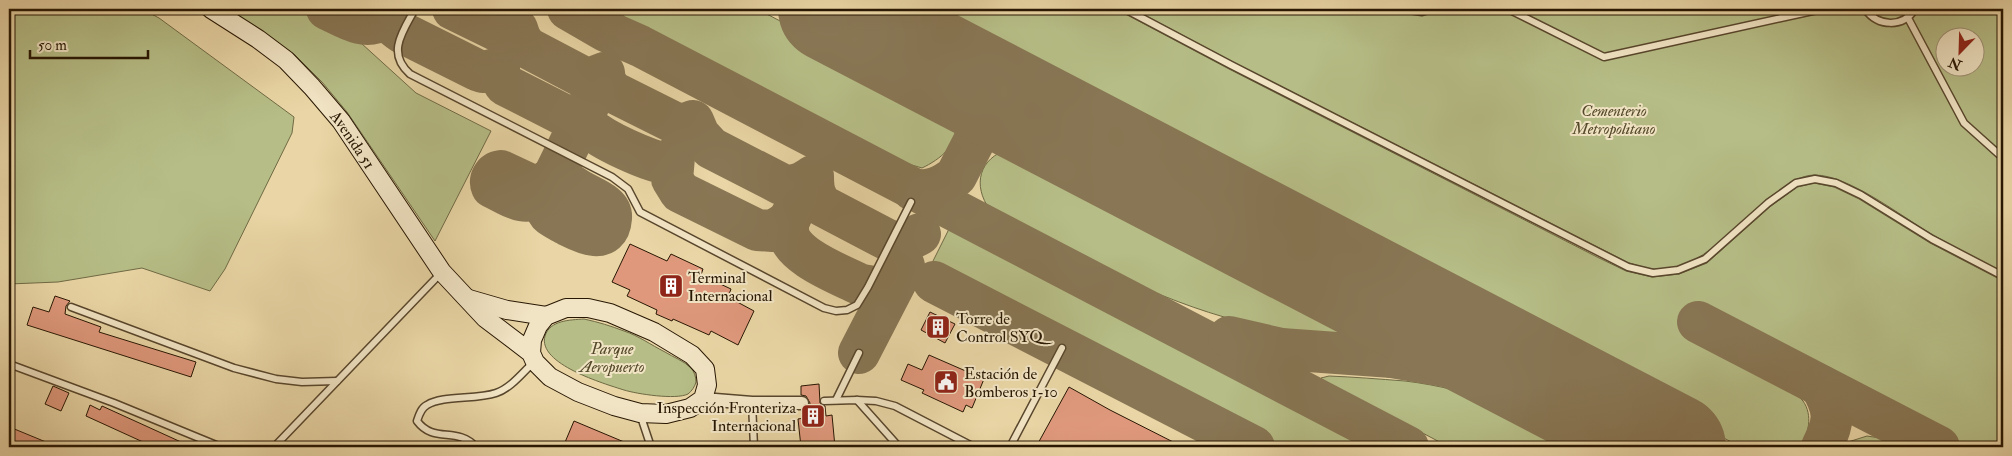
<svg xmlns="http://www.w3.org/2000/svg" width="2012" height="456" font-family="'IM FELL Double Pica',serif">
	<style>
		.green { fill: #b6bd86; stroke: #6f6a44; fill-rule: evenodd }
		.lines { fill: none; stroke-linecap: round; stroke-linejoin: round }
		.taxiway { stroke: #887654; stroke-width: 42 }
		.runway { stroke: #887654; stroke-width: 106 }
		.building { fill: #df987c; stroke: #281703 }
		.service-casing { stroke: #58462c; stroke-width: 9 }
		.minor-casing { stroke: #58462c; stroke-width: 15 }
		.secondary-casing { stroke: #281703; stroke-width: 20 }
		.service { stroke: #f1e4c4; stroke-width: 6 }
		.minor { stroke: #f1e4c4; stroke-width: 12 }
		.secondary { stroke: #f1e4c4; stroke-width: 18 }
		.labels { text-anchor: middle; stroke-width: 4; stroke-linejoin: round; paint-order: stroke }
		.park-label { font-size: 16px; font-style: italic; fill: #53492a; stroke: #f1e4c4 }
		.street-label { font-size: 16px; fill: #281703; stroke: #f1e4c4 }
		.poi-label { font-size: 16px; fill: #281703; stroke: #f1e4c4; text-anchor: start }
	</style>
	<rect width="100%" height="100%" fill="#e9d5a5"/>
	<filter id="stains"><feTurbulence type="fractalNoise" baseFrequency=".004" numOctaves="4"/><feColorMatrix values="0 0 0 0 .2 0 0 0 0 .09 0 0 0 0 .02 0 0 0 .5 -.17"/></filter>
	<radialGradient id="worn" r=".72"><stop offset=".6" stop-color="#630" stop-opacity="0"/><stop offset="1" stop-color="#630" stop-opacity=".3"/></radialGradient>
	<!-- green -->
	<g class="green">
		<polygon points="9,9 142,9 159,18 294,117 292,133 225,269 210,291 142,268 58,282 9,284"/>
		<polygon points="223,9 313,9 339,23 416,93 491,131 435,241 347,112 322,82 295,55 261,31"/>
		<path d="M618,9H757L940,104C944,109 951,115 953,120C963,143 939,160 922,168L905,163L627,20Z"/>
		<path d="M902,9H1116L1229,69L1597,257L1626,271L1652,277L1679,274L1707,263L1771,206L1797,187L1814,183L1834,187L1859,199L1930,243L2003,281V447H1970L1702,307L1686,338L1790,391C1794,394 1800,397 1803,401C1813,415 1809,435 1799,447H1741Z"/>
		<path d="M1133,9H2003V272C1980,260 1956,248 1933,235C1902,217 1849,175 1815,175C1800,175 1789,184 1777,192C1740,218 1702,275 1652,269C1644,268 1637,265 1629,263L1233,62ZM1944,38H1974V68H1944Z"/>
		<path d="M1009,149L1036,157L1378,335C1356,339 1332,335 1310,332C1281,329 1252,325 1224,317C1141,293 1066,250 990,210C972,185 979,158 1009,149Z"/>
		<polygon points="950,227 1369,447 1281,447 930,267"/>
		<path d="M584,319C598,322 611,326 624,331C639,336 651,345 665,352C673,357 684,361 691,368C694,371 696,377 696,382C695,386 692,391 688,394C676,400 637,394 624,390C605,384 537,364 545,336C550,320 570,320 584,319Z"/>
		<path d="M1329,376C1354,377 1379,379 1405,381C1473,389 1538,416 1599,447H1449L1323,380L1321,378Z"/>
		<polygon points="1867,436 1880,438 1897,447 1844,447 1848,442"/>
	</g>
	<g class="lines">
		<!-- taxiway -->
		<g class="taxiway">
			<path d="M327,9C343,16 364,31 381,20L387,9"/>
			<path d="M388,9C387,21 392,26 403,33L477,70L483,72L499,68V75L505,85L564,115L570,117L584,113C586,118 586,123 590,128C600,139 652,163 666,163L674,157L672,179L680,192L757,230L773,231L789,221"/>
			<path d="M453,9L500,32L506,33L517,29L520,38L526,47L583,77L591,78L604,73L605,82L613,92L675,123L682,125L693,121L699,135L711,148L781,184C794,188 803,183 813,176C813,188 814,197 823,206L886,239C899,245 908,241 920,234"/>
			<polyline points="568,9 606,31 640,46 1408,447"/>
			<polyline points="969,81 982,101 984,122"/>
			<path d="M558,168C565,195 613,196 611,218C609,246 583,233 569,226C563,222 554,219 549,214C545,209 544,203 544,196L594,94"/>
			<path d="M913,190C930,192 942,187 956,176L984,122L1001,114L1025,110"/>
			<path d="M544,196C522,207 513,197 492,187C489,180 493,172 501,171L531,185C541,186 547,182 554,176"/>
			<path d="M801,199C796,208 787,219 788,230C788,255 839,274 859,284C874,288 884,289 897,279"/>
			<polyline points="934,282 1254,447"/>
			<polyline points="1698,322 1939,447"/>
			<polyline points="1229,337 1281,349 1392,357 1468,370 1545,391 1602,410"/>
			<polyline points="859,353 904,266"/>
			<path d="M1392,357C1415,344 1418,334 1408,309"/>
			<path d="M1821,386C1835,411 1835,421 1822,447"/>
		</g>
		<!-- runway -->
		<polyline class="runway" points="831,9 1673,447"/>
	</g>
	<!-- building -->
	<g class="building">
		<polygon points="630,244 667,261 671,254 703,269 701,275 731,289 728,297 754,311 738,345 711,331 709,335 673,319 672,321 656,314 657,310 627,296 630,290 612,282"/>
		<polygon points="55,296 70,301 66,306 65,314 101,327 99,332 196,362 191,377 27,325 33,307 49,312"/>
		<polygon points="930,312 955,324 945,343 921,330"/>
		<polygon points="929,355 984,379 972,408 966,405 963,412 922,393 924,390 901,380 908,364 922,370"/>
		<polygon points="819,384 820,403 825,406 826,416 832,415 835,447 801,447 798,419 804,418 803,411 809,407 810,403 806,396 801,395 801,386"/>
		<polygon points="53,386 69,393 61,411 45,404"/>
		<polygon points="1069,387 1110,410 1183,447 1036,447"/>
		<polygon points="90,405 100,410 102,406 192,447 154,447 86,416"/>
		<polygon points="574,421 636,447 563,447"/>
		<polygon points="12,428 58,447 9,447 9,436"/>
	</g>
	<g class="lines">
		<defs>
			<g id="service">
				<path d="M415,9C403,31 386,53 410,74L612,177L628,189L640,212L824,308L836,311L847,310L857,305L868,287L911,202"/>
				<polyline points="1125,9 1231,65 1628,267 1653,273 1678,270 1705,259 1768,203 1796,183 1815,179 1836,183 1861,195 1932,239 2003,276"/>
				<polyline points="1402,9 1422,12 1432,9"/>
				<polyline points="1508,9 1604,57 1822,9"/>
				<path d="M1865,9C1878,27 1903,28 1915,9"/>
				<polyline points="1908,18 1964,123 2003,158"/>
				<polyline points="71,307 234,368 276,379 302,382 337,381"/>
				<polyline points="9,364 114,403 221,447"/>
				<polyline points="836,400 859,353"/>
				<polyline points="857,400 899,447"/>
				<polyline points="824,401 857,400 876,401 895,406 974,447"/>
				<polyline points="752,403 754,447"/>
				<polyline points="640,414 651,447"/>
				<polyline points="274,447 441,273"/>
				<path d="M476,447C457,426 434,444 417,421C419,415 421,408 427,405C443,395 476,400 496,393C511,388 522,373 533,363"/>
				<polyline points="1010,447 1062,348"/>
			</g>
			<polyline id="minor" points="703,399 752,403 802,403"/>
			<g id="secondary">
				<path id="s1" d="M211,9L258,39L286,60L312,87L341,121L442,272L485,318L531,353L535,362L550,377L578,392L614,406L640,413L666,414L690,408L703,399L707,385L705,369L692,355L654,332L610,313L588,308H566L546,316L538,326L532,340L531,353"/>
				<polyline points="469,299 507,310 546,316"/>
			</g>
		</defs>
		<!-- service casing -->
		<use href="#service" class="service-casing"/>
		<!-- minor casing -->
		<use href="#minor" class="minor-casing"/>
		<!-- secondary casing -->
		<use href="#secondary" class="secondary-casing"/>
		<!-- service -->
		<use href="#service" class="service"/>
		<!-- minor -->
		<use href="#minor" class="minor"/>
		<!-- secondary -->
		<use href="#secondary" class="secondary"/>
	</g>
	<!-- icons -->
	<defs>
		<symbol id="building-square" viewBox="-11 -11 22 22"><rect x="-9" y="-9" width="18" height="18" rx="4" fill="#8f2418" stroke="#f1e4c4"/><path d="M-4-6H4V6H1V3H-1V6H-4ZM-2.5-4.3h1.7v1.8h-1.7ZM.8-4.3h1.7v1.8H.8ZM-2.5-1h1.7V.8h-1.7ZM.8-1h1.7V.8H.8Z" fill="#fff"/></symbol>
		<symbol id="civic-square" viewBox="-11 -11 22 22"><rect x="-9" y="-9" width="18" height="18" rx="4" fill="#8f2418" stroke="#f1e4c4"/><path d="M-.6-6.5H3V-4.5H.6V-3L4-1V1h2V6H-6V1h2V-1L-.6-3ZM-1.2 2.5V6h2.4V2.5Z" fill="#fff"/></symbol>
	</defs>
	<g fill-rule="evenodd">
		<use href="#building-square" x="657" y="272" width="28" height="28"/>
		<use href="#building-square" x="924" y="313" width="28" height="28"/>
		<use href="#civic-square" x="932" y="368" width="28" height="28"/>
		<use href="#building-square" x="799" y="402" width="28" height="28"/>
	</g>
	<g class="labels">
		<!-- park labels -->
		<g class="park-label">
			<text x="1614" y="116">Cementerio<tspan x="1614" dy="18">Metropolitano</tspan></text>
			<text x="612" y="354">Parque<tspan x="612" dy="18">Aeropuerto</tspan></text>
		</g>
		<!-- street labels -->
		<g class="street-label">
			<text dy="6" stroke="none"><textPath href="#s1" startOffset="195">Avenida 51</textPath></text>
		</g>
		<!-- poi labels -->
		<g class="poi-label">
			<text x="688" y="283">Terminal<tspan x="688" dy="18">Internacional</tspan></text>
			<text x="956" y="324">Torre de<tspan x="956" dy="18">Control SYQ</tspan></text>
			<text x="964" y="379">Estación de<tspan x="964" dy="18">Bomberos 1-10</tspan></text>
			<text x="796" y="413" text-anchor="end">Inspección Fronteriza<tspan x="796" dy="18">Internacional</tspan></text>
		</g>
	</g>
	<!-- margin -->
	<rect width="2012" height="456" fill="none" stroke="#e9d5a5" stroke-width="30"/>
	<rect x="10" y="10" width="1992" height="436" fill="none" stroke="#281703" stroke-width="2.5"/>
	<rect x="15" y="15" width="1982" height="426" fill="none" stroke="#281703"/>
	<!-- north arrow -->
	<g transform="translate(1960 52) rotate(203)"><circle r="24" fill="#f1e4c4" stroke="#a19277"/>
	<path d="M0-4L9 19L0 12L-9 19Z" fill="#8f2418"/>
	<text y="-8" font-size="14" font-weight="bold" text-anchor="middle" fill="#281703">N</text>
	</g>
	<!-- scale -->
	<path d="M30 50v8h118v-8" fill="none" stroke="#281703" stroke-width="2.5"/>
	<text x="38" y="50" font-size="15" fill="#281703" stroke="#f1e4c4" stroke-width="4" paint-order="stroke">50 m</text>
	<rect width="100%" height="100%" filter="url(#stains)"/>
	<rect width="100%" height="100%" fill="url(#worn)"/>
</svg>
